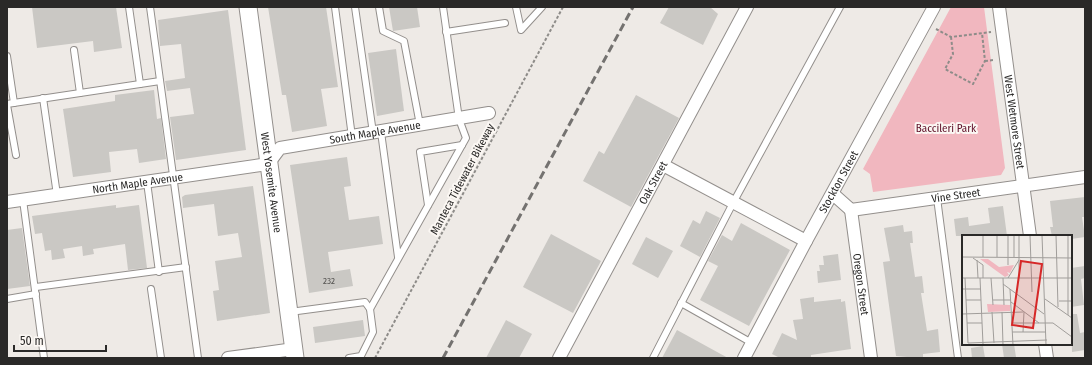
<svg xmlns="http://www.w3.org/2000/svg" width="1092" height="365" font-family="'Fira Sans Condensed',sans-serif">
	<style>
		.green { fill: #f1b7bf }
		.building { fill: #cac8c4 }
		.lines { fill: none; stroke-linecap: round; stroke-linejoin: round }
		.service-casing { stroke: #938f8c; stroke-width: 8 }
		.minor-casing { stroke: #938f8c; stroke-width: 14 }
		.secondary-casing { stroke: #938f8c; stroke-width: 19 }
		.path { stroke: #8e8c89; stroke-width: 2; stroke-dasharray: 3 2; stroke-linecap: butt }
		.service { stroke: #fff; stroke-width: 6 }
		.minor { stroke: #fff; stroke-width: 12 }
		.secondary { stroke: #fff; stroke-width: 17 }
		.rail { stroke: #747270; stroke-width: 3; stroke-dasharray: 8 4; stroke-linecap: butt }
		.labels { text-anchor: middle; stroke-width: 4; stroke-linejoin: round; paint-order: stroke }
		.number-label { font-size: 9px; fill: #52514f }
		.street-label { font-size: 11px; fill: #2a2928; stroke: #fbf7f3 }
		.park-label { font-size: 11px; fill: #5e0e27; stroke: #fbf7f3 }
		.inset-road { fill: none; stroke: #a09d9a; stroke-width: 1 }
		.view { fill: #d62828; fill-opacity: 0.15; stroke: #d62828; stroke-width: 2 }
		.inset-edge { fill: none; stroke: #2a2928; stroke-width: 2 }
	</style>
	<rect width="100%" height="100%" fill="#eeeae6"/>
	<!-- green -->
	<polygon class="green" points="951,7 984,7 1005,168 1001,175 873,192 870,174 863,169"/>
	<!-- building -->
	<g class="building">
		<polygon points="32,7 116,7 122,48 94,52 93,41 37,48"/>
		<polygon points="268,7 326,7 338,87 321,89 327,126 292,132 286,95 282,95"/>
		<polygon points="389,7 417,7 420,27 393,31"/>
		<polygon points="669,7 710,7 718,14 703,45 660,23"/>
		<polygon points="228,10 246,150 176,160 170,117 194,114 190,88 167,91 165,81 185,78 181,44 160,46 158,20"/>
		<polygon points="396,49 404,111 377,116 368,53"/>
		<polygon points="154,90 157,119 161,118 166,159 139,163 137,149 109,152 111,172 73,177 63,109 115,101 115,95"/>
		<polygon points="636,95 679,118 631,207 583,181 599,151 604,154"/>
		<polygon points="347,157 351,186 344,187 349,220 379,216 383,244 328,252 331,272 350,269 353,286 309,293 290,165"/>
		<polygon points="253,186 270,313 217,321 213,291 219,290 215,261 242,257 238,233 218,236 214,204 183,208 182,197 185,195"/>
		<polygon points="1085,197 1085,217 1082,217 1085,237 1071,239 1071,236 1052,236 1050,227 1053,227 1050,201"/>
		<polygon points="116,205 116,208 139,205 147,268 128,270 125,244 93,249 94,254 83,256 82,246 63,249 65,258 52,260 51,250 45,251 42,233 35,234 32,216"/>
		<polygon points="1003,206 1007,236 956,236 954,219 968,217 969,226 990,223 988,208"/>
		<polygon points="706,211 720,218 700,257 680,246 693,220 700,224"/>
		<polygon points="741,223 790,250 749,326 700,300 718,266 708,261 722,235 732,241"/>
		<polygon points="903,225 904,232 912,231 913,243 910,243 915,277 922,276 924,293 921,293 927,331 938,329 940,352 923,354 923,357 918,358 896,356 883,262 890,261 884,228"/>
		<polygon points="22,228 30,286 7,289 7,230"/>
		<polygon points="551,234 601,261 573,313 523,287"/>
		<polygon points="646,237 673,251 658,278 632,264"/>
		<polygon points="838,254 841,280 818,283 817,271 820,271 819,265 824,265 823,256"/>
		<polygon points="1085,266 1085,278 1081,279 1084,305 1071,307 1071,268"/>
		<polygon points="814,297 814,302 841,299 841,302 845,301 851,349 811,355 811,358 780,358 772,354 782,333 797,340 793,320 803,319 800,299"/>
		<polygon points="1071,314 1077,314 1080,333 1085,332 1085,350 1072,352"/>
		<polygon points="363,320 365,336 315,343 313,327"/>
		<polygon points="506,320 532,334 519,358 486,358"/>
		<polygon points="677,330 728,358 662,358"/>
		<polygon points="1002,344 1014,344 1016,357 1004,358"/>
		<polygon points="983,346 985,358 972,358 971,348"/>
	</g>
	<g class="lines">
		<defs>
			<g id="service">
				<polyline points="129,7 140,84"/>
				<polyline points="150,7 198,358"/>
				<polyline points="335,7 352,137"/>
				<polyline points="355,7 373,133"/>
				<polyline points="379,7 383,31 404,41 420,125"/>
				<polyline points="516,7 521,30 542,7"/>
				<polyline points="446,32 505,23"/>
				<polyline points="74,50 80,93"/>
				<polyline points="7,56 14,103"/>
				<polyline points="43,98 57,195"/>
				<polyline points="7,104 160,81"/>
				<polyline points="7,105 16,155"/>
				<polyline points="381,132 398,257"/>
				<polyline points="147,182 159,272"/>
				<polyline points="937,198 958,358"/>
				<polyline points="23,200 44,358"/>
				<polyline points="428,205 420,152 462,145"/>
				<polyline points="36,287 186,267"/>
				<polyline points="151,289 161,358"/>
				<polyline points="7,299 36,294"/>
				<polyline points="681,303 752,343"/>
				<polyline points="370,309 466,138 459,119 443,7"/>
				<polyline points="290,312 365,302 370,309 373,332 361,356 349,358"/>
				<polyline points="653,358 733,203 840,7"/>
			</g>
			<g id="minor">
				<path id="s1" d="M999,7L1030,236"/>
				<polyline points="663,165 806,241"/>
				<path id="s2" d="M833,194L851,210L1085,177"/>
				<path id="s3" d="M7,202L268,164L280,148L489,113"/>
				<path id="s4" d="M851,210L871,358"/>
				<polyline points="1045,344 1047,358"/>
				<polyline points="228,358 294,349"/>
				<path id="s5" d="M559,358L747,7"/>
				<path id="s6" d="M744,358L806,241L934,7"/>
			</g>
			<g id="secondary">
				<path id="s7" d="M248,7L295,358"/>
			</g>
		</defs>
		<!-- service casing -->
		<use href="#service" class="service-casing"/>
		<!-- minor casing -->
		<use href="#minor" class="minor-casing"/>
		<!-- secondary casing -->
		<use href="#secondary" class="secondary-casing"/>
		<!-- path -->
		<g class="path">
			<polyline points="936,29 951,37 991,32"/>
			<polyline points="951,37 953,54 945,69 973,84 985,61 982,33"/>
			<polyline points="985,61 994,60"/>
			<polyline points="375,358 563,7"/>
		</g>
		<!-- service -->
		<use href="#service" class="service"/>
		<!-- minor -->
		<use href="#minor" class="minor"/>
		<!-- secondary -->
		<use href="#secondary" class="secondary"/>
		<!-- rail -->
		<polyline class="rail" points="443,358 633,7"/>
	</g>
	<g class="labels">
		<!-- number labels -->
		<g class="number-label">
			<text x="329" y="284">232</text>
		</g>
		<!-- street labels -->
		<g class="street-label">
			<text dy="4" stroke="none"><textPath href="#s1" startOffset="116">West Wetmore Street</textPath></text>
			<text dy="4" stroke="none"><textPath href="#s3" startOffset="380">South Maple Avenue</textPath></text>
			<text transform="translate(462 179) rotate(-62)" y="4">Manteca Tidewater Bikeway</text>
			<text dy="4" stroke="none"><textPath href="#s6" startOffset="200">Stockton Street</textPath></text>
			<text dy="4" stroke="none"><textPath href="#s3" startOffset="132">North Maple Avenue</textPath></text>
			<text dy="4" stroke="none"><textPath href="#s7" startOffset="177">West Yosemite Avenue</textPath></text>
			<text dy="4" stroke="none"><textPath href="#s5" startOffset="199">Oak Street</textPath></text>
			<text dy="4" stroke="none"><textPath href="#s2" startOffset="130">Vine Street</textPath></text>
			<text dy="4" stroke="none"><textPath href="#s4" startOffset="75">Oregon Street</textPath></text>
		</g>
		<!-- park labels -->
		<g class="park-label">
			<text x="946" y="132">Baccileri Park</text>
		</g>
	</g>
	<!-- overview -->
	<g transform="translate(962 235)">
		<rect width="110" height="110" fill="#eeeae6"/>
		<path d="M18,24H26L37,32L52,30L48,38L45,37L47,40L43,42ZM25,69L48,70V76L26,77Z" fill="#f1b7bf"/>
		<path class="inset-road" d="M52,0V22M68,0L70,57M80,0L84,110M94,0L96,72M106,0V80M0,22L110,23M21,22V0M35,22V0M11,23L21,30V43M15,25L16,43M46,30V0M0,43H110M3,43L6,108M18,43L21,109M29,43L31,70M41,43L42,70M46,43L57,25M57,43V0M41,49L82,79M0,54H18M48,54L51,110M83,64L110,83M4,65H19M31,65H49M97,66H110M49,67L77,88M30,77L32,108M40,77L41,110M0,79L61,77M5,88H20M50,88H91L110,102M50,97H84M61,97L62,77M6,108L85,105"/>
		<path class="view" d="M59,26L80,29L71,93L50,90Z"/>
		<rect width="110" height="110" class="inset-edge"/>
	</g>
	<!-- border -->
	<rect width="1092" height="365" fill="none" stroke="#2a2928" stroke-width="16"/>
	<!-- scale -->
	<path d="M14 345v6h92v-6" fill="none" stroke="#2a2928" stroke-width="2"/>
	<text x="20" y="345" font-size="12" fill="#2a2928" stroke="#fbf7f3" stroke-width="3" paint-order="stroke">50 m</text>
</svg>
